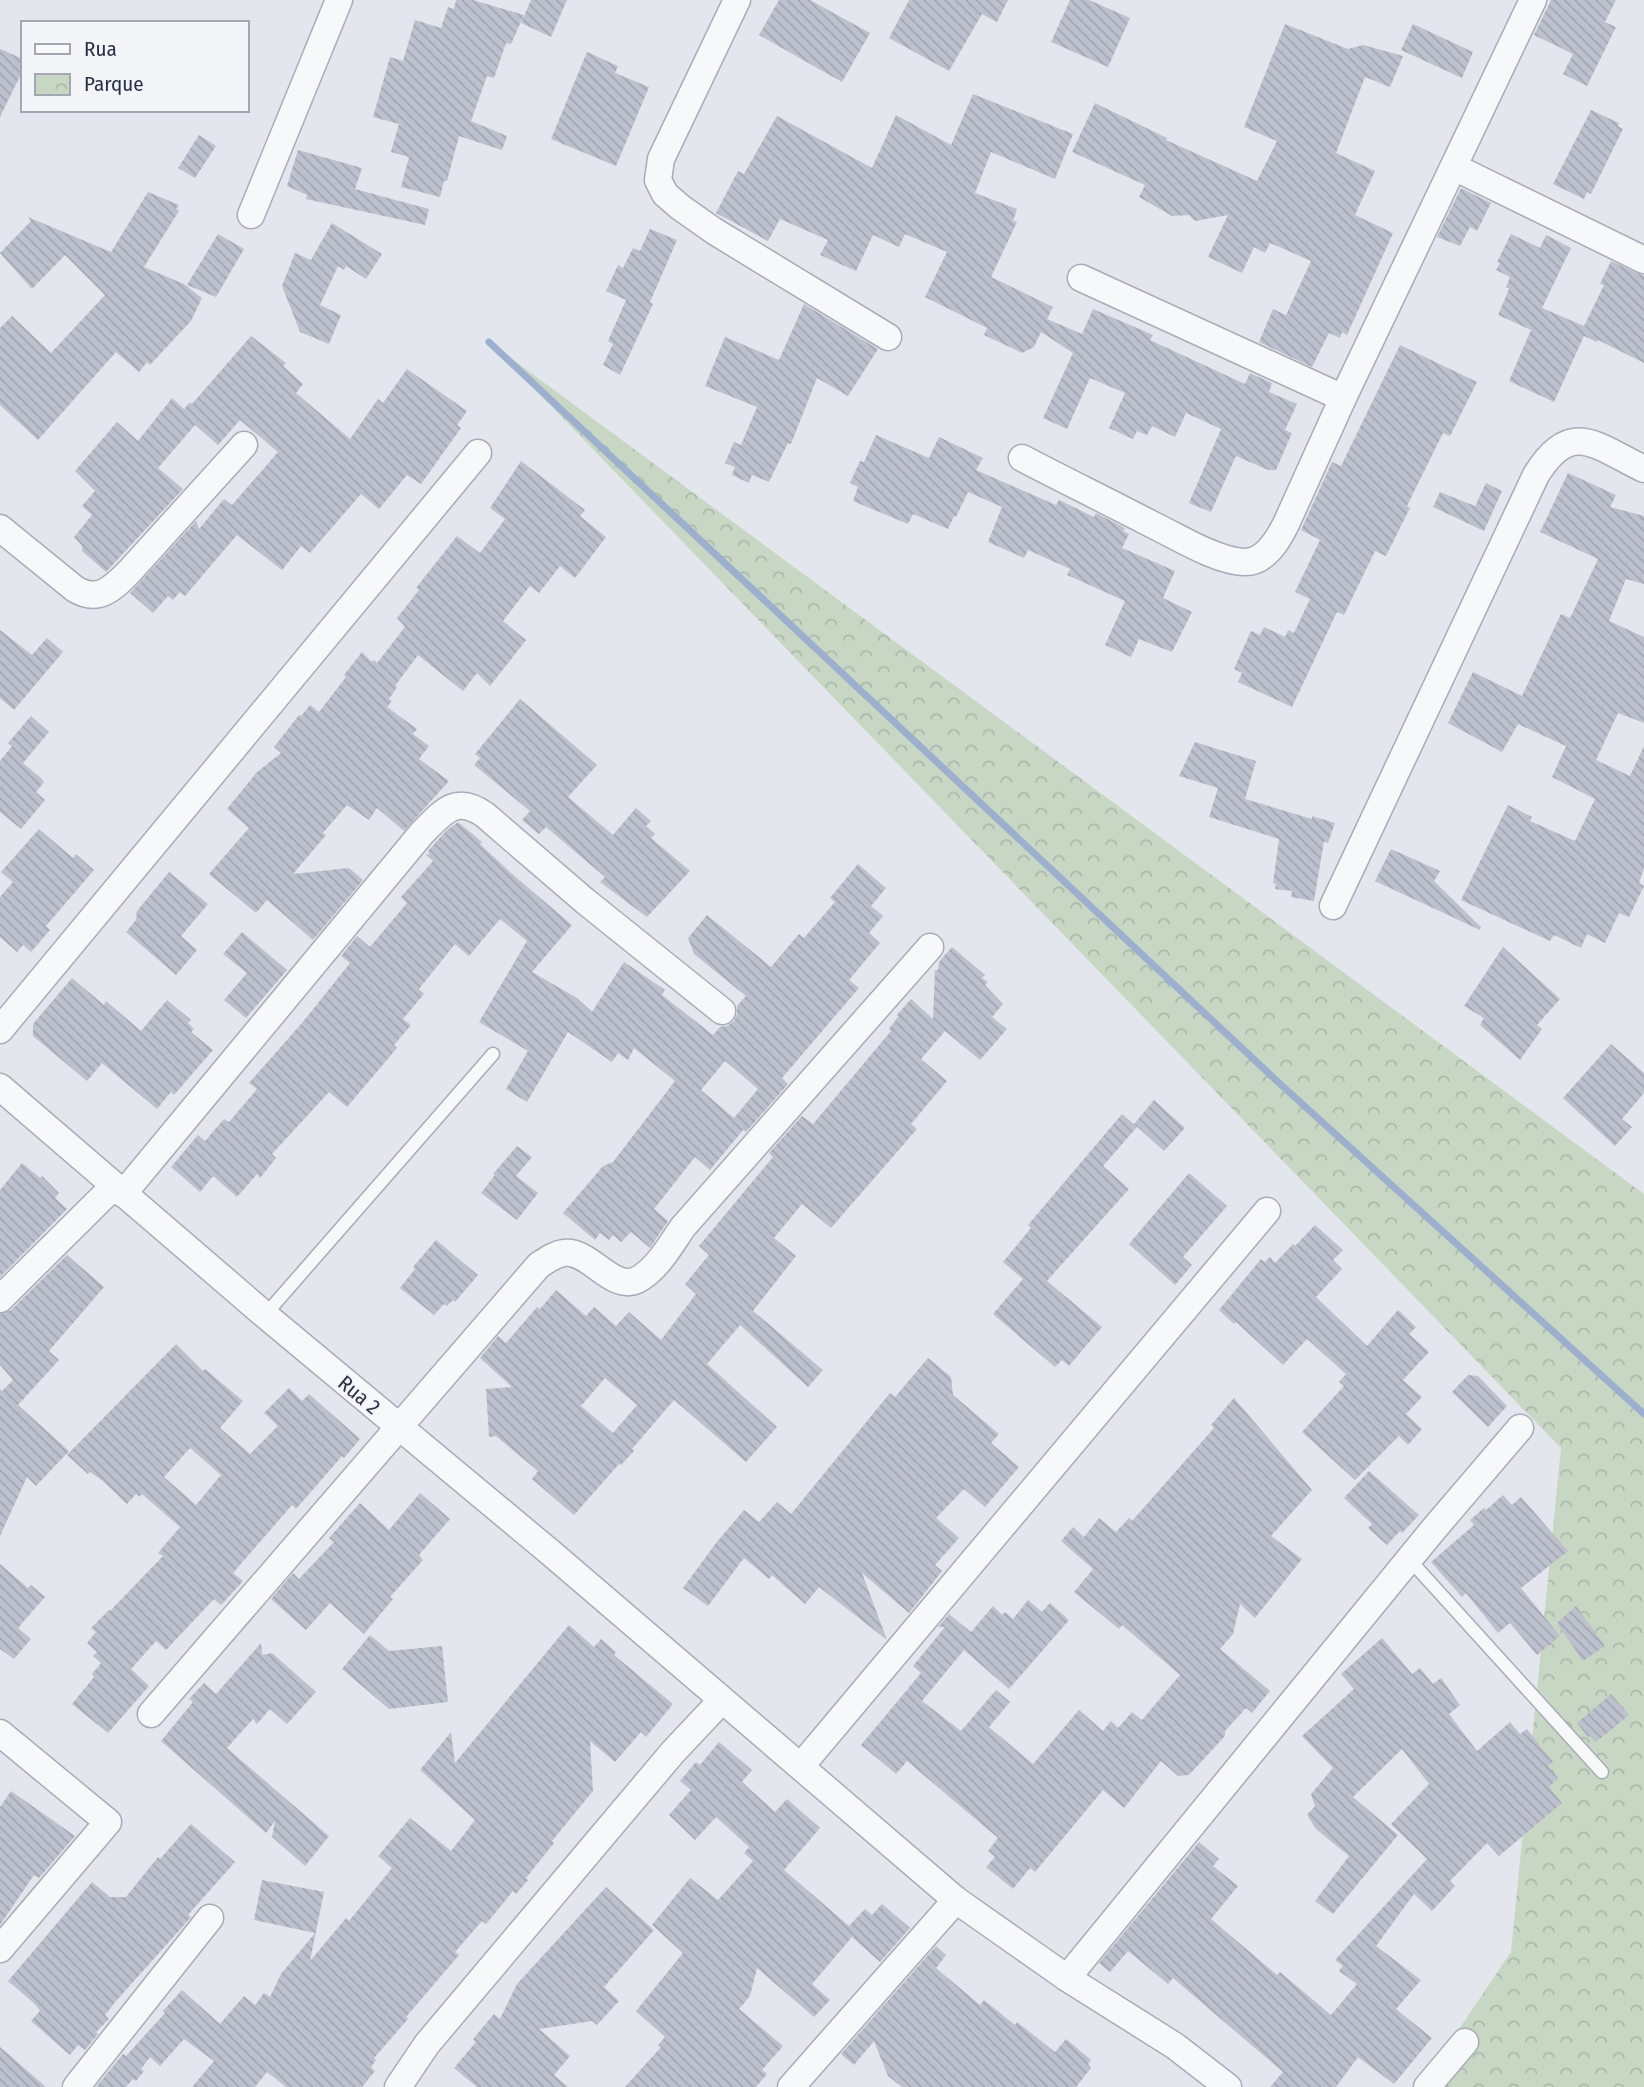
<svg xmlns="http://www.w3.org/2000/svg" width="1644" height="2087" font-family="'Fira Sans Condensed',sans-serif">
  <style>
    .park { fill: url(#park-crowns) }
    .lines { fill: none; stroke-linecap: round; stroke-linejoin: round }
    .stream { stroke: #9cafce; stroke-width: 7 }
    .building { fill: url(#building-back-hatch); fill-rule: evenodd }
    .lane-casing { stroke: #a8acb7; stroke-width: 15 }
    .street-casing { stroke: #a8acb7; stroke-width: 29 }
    .lane { stroke: #f7f8fa; stroke-width: 12 }
    .street { stroke: #f7f8fa; stroke-width: 26 }
    .labels { text-anchor: middle; dominant-baseline: central; stroke-width: 5; stroke-linejoin: round; paint-order: stroke }
    .street-label { font-size: 21px; fill: #2a3146; stroke: #f4f5f9 }
  </style>
  <defs>
    <pattern id="park-crowns" width="20" height="18" patternUnits="userSpaceOnUse" patternTransform="scale(1.75)"><rect width="20" height="18" fill="#c7d7c4"/><path d="M2 6a3 3 0 1 1 6 0M12 15a3 3 0 1 1 6 0" fill="none" stroke="#abb9aa"/></pattern>
    <pattern id="building-back-hatch" width="6" height="6" patternUnits="userSpaceOnUse" patternTransform="scale(1.75)"><rect width="6" height="6" fill="#bdc1cd"/><path d="M-1 5l2 2M0 0l6 6M5-1l2 2" fill="none" stroke="#a3a6b1"/></pattern>
  </defs>
  <rect width="100%" height="100%" fill="#e3e6ec"/>
  <!-- park -->
  <polygon class="park" points="489,342 1644,1194 1644,2087 1420,2087 1511,1952 1561,1448"/>
  <g class="lines">
    <!-- stream -->
    <polyline class="stream" points="489,342 1278,1082 1644,1414"/>
  </g>
  <!-- building -->
  <g class="building">
    <polygon points="456,0 473,0 524,15 511,44 506,43 494,78 487,76 471,121 507,136 502,150 459,136 447,181 444,181 440,197 401,187 409,157 391,152 399,124 373,117 390,57 403,61 415,20 441,28 448,7 454,9"/>
    <polygon points="531,0 567,0 551,37 521,23"/>
    <polygon points="779,0 810,0 870,33 842,82 759,35"/>
    <polygon points="909,0 1008,0 997,22 982,14 949,71 889,38"/>
    <polygon points="1070,0 1089,0 1130,18 1108,67 1051,42"/>
    <polygon points="1551,0 1616,0 1605,22 1616,27 1587,86 1563,74 1573,54 1534,35"/>
    <polygon points="1285,24 1348,49 1363,45 1403,56 1390,87 1365,77 1336,153 1375,171 1355,215 1393,233 1347,335 1342,332 1340,338 1329,333 1312,367 1259,342 1273,309 1286,315 1311,261 1270,243 1265,253 1254,247 1242,273 1208,257 1228,215 1195,221 1189,215 1172,216 1139,197 1145,185 1072,152 1095,103 1167,138 1166,140 1257,181 1277,141 1244,127"/>
    <polygon points="1413,24 1473,52 1462,78 1401,50"/>
    <polygon points="0,49 23,59 23,70 0,117"/>
    <polygon points="587,52 618,66 615,73 649,87 616,166 551,139"/>
    <polygon points="973,94 1073,134 1055,179 991,152 975,193 1017,209 1013,221 1017,222 991,277 1053,307 1047,319 1082,334 1093,309 1153,335 1150,340 1245,384 1250,373 1272,383 1269,392 1297,404 1285,430 1292,433 1276,470 1268,470 1236,456 1211,512 1189,503 1221,429 1186,413 1175,437 1152,426 1147,435 1137,431 1133,439 1109,428 1125,393 1090,378 1067,429 1043,418 1073,353 1041,332 1034,347 1022,353 984,335 987,328 925,297 947,252 905,234 899,247 873,235 856,271 820,255 828,240 780,219 768,241 716,213 738,171 744,174 777,116 872,168 896,115 951,145"/>
    <polygon points="1591,110 1619,123 1618,126 1623,129 1591,194 1587,192 1584,199 1553,184"/>
    <polygon points="199,135 216,146 195,178 178,168"/>
    <polygon points="298,150 362,168 355,189 429,209 425,225 306,199 307,195 287,186"/>
    <polygon points="1461,188 1491,203 1477,231 1470,227 1460,246 1437,237"/>
    <polygon points="148,192 179,205 176,209 179,211 144,267 184,284 202,298 191,321 150,365 147,362 139,372 116,352 38,440 0,405 0,328 12,316 51,353 105,295 65,255 32,289 0,253 31,221 28,217 111,252"/>
    <polygon points="332,223 382,254 366,279 346,266 344,270 338,266 320,305 341,315 329,344 300,332 282,286 295,253 311,260"/>
    <polygon points="650,229 677,240 650,302 653,304 620,375 603,365 613,344 608,341 626,300 606,291 618,265 623,268 633,248 640,251"/>
    <polygon points="218,234 244,249 216,297 187,285"/>
    <polygon points="1511,234 1540,248 1546,235 1571,248 1542,308 1584,326 1604,285 1600,284 1611,261 1644,276 1644,363 1598,340 1597,342 1584,336 1554,402 1509,381 1531,330 1498,315 1509,289 1506,287 1510,277 1496,270 1500,263 1497,262"/>
    <polygon points="804,304 878,349 848,396 817,378 791,444 788,443 769,482 752,475 749,483 732,475 735,467 725,463 734,442 741,445 757,407 705,386 725,337 779,360"/>
    <polygon points="251,336 286,363 283,366 303,384 296,393 350,439 378,399 383,403 407,369 467,411 457,425 461,428 421,484 407,475 379,509 361,494 310,553 301,546 282,570 237,535 185,596 180,592 173,600 168,596 153,613 130,593 196,521 199,529 224,499 232,505 278,452 240,420 218,445 195,425 158,468 183,489 106,572 82,551 82,546 74,537 92,515 82,506 95,491 75,471 117,422 138,441 172,398 184,409 190,402 192,404"/>
    <polygon points="1400,345 1477,382 1450,436 1443,433 1407,506 1410,508 1386,556 1375,551 1344,615 1337,612 1292,707 1238,682 1242,673 1234,669 1251,631 1260,635 1264,627 1285,637 1288,630 1294,633 1310,599 1295,592 1320,540 1301,530 1332,462 1341,466"/>
    <polygon points="876,435 929,458 939,437 983,458 976,470 1056,505 1059,500 1094,517 1096,513 1125,528 1123,531 1129,534 1122,548 1175,571 1163,598 1192,612 1172,652 1139,639 1131,657 1105,645 1125,601 1067,575 1070,569 1028,550 1024,558 988,542 1002,507 968,492 956,517 954,516 948,529 913,514 908,524 853,501 858,487 850,483 860,461 864,462"/>
    <polygon points="521,461 585,510 580,516 606,537 575,578 560,566 539,593 530,586 503,621 526,640 490,686 477,673 463,691 418,655 395,686 397,687 389,699 392,701 387,707 417,729 413,734 429,746 419,759 449,781 404,831 377,808 369,820 347,805 323,833 326,835 293,874 349,868 363,880 313,940 267,900 256,913 209,874 249,828 227,809 257,772 281,753 274,747 299,715 301,716 310,705 319,712 346,677 344,675 362,652 372,662 374,660 377,663 405,627 397,618 419,590 416,588 457,536 480,553 505,519 490,508"/>
    <polygon points="1568,473 1616,495 1610,507 1644,516 1644,584 1626,579 1609,621 1644,637 1644,723 1618,713 1596,760 1630,776 1644,746 1644,868 1639,883 1644,886 1629,917 1619,913 1605,943 1587,934 1581,948 1554,935 1550,941 1461,900 1508,805 1532,817 1530,821 1575,841 1595,799 1552,777 1566,746 1518,724 1502,752 1448,723 1473,672 1522,696 1561,614 1570,618 1598,559 1540,532"/>
    <polygon points="1486,483 1502,491 1484,531 1433,507 1440,492 1475,506"/>
    <polygon points="0,630 32,655 47,638 63,652 14,710 0,698"/>
    <polygon points="520,699 597,765 568,797 613,835 636,808 651,821 646,826 655,834 651,838 690,871 647,917 600,882 605,877 546,827 539,834 522,820 530,811 474,765 480,758 475,754"/>
    <polygon points="31,716 49,732 23,763 41,778 44,782 36,792 45,800 21,829 0,812 0,761 12,746 8,743"/>
    <polygon points="1195,742 1256,761 1245,799 1312,819 1312,816 1335,823 1328,843 1324,841 1314,901 1291,897 1292,891 1275,889 1276,884 1273,883 1279,839 1209,817 1218,788 1179,776"/>
    <path d="M458,822L482,842L480,844L511,873L572,925L532,972L577,998L592,1012L624,962L665,990L662,995L713,1035L720,1027L727,1026L734,1021L737,1014V1006L746,996L694,954L688,938L707,915L771,967L799,934L804,938L835,902L830,898L858,864L886,888L871,906L883,916L869,933L880,943L849,980L859,988L782,1078L788,1084L746,1132L743,1130L710,1170L695,1157L654,1209L668,1221L650,1248L631,1232L621,1242L613,1235L609,1240L600,1233L595,1240L563,1213L603,1166L613,1162L675,1081L634,1048L628,1060L618,1053L612,1062L568,1032L527,1102L506,1089L528,1051L479,1022L527,941L500,919L469,956L455,944L419,989L424,994L403,1019L411,1025L394,1045L397,1048L347,1107L329,1092L272,1154L276,1158L260,1178L257,1174L237,1197L213,1176L200,1192L171,1167L198,1135L205,1141L224,1119L229,1122L257,1089L249,1083L302,1023L350,963L341,956L357,936L370,947L407,903L401,897L433,861L426,855L430,853L428,851L447,830ZM725,1061L758,1089L734,1118L701,1090Z"/>
    <polygon points="39,829 73,858 76,854 94,870 46,926 50,930 31,952 23,945 17,952 0,937 0,897 13,882 1,872"/>
    <polygon points="1391,849 1440,871 1434,881 1481,927 1480,930 1375,881"/>
    <polygon points="169,872 208,904 181,936 197,950 176,975 126,932 136,920 137,911"/>
    <polygon points="242,932 287,970 246,1018 224,1000 247,973 223,954"/>
    <path d="M952,947L985,975L982,978L988,982L985,985L1003,1004L992,1017L1007,1029L980,1060L945,1031L921,1059L947,1081L911,1124L917,1129L831,1228L802,1204L774,1238L796,1256L753,1311L823,1370L808,1387L740,1325L707,1364L777,1427L746,1462L674,1400L632,1449L634,1451L621,1465L619,1464L574,1515L532,1479L538,1471L496,1436L489,1437L486,1389L512,1387L480,1358L498,1336L506,1343L537,1307L540,1309L556,1290L586,1316L594,1307L616,1326L629,1312L661,1340L696,1294L685,1284L709,1255L699,1246L773,1157L769,1153L802,1116L813,1124L891,1031L889,1029L898,1017L897,1015L911,999L933,1019L935,970H938L939,962ZM605,1378L637,1405L613,1433L581,1406Z"/>
    <polygon points="1503,947 1560,999 1537,1025 1542,1029 1520,1060 1480,1025 1484,1018 1464,1006"/>
    <polygon points="72,978 104,1005 106,1001 141,1031 167,1000 191,1020 188,1023 194,1029 191,1032 213,1050 174,1095 171,1092 157,1109 102,1063 87,1081 33,1036 33,1024"/>
    <polygon points="1611,1044 1644,1073 1644,1093 1622,1119 1632,1127 1615,1146 1563,1098"/>
    <polygon points="1154,1100 1185,1128 1164,1151 1134,1124"/>
    <polygon points="1122,1114 1137,1127 1103,1166 1129,1189 1047,1281 1102,1327 1069,1366 1062,1360 1055,1367 993,1314 1023,1279 1003,1262 1031,1228 1028,1225"/>
    <polygon points="517,1146 532,1157 516,1176 538,1193 517,1220 481,1193 495,1175 493,1174"/>
    <polygon points="22,1163 40,1178 42,1176 59,1193 55,1198 67,1209 0,1277 0,1190"/>
    <polygon points="1189,1173 1227,1206 1183,1257 1192,1265 1175,1285 1129,1244"/>
    <polygon points="1315,1225 1343,1250 1333,1260 1342,1269 1316,1297 1367,1346 1398,1310 1416,1327 1409,1334 1429,1352 1403,1380 1422,1397 1406,1414 1422,1429 1408,1445 1399,1436 1355,1480 1302,1432 1344,1386 1339,1382 1346,1374 1307,1339 1283,1365 1236,1322 1234,1324 1219,1310 1261,1259 1265,1262 1270,1257 1275,1263 1293,1244 1295,1246"/>
    <polygon points="436,1240 478,1275 455,1302 453,1300 447,1306 444,1304 434,1315 400,1288 415,1269 413,1267"/>
    <polygon points="67,1255 104,1287 49,1351 59,1360 18,1405 69,1451 36,1486 27,1477 0,1536 0,1389 2,1391 13,1380 0,1365 0,1314 11,1310"/>
    <path d="M176,1344L203,1371L205,1369L243,1401L220,1428L250,1454L278,1426L264,1413L289,1388L302,1401L309,1394L360,1439L344,1458L342,1456L296,1509L292,1505L233,1573L243,1581L221,1605L214,1599L166,1650L156,1641L131,1669L149,1686L108,1733L72,1704L94,1677L92,1674L101,1663L93,1656L97,1652L87,1643L96,1632L91,1628L109,1610L110,1611L163,1556L158,1553L180,1527L142,1494L139,1497L136,1494L127,1504L103,1481L90,1472L88,1474L67,1455ZM190,1448L221,1475L196,1505L164,1477Z"/>
    <polygon points="928,1358 951,1377 953,1395 999,1434 991,1443 1019,1467 985,1507 964,1489 936,1518 959,1538 935,1565 942,1571 909,1613 862,1573 887,1640 819,1587 805,1604 772,1575 769,1579 744,1558 708,1606 683,1588 716,1543 744,1510 759,1522 777,1502 791,1514 890,1393 895,1397"/>
    <polygon points="1468,1375 1478,1376 1507,1406 1488,1427 1452,1392"/>
    <polygon points="1234,1398 1312,1490 1271,1536 1302,1559 1255,1618 1240,1604 1233,1634 1220,1649 1270,1691 1252,1713 1246,1708 1225,1731 1225,1736 1189,1775 1178,1776 1161,1761 1124,1808 1103,1790 1035,1872 1030,1868 1013,1889 986,1867 995,1857 988,1851 998,1838 907,1761 896,1774 861,1745 921,1673 913,1666 945,1627 938,1627 949,1614 971,1632 993,1606 1002,1615 1005,1612 1013,1619 1028,1600 1042,1612 1050,1603 1069,1620 1009,1689 964,1650 922,1701 961,1731 996,1690 1010,1702 989,1727 1033,1764 1079,1710 1103,1731 1111,1721 1118,1728 1132,1712 1142,1720 1180,1675 1122,1625 1119,1629 1074,1592 1093,1569 1061,1541 1073,1527 1084,1537 1099,1518 1116,1532 1129,1518 1132,1521 1214,1428 1211,1425"/>
    <polygon points="1369,1471 1419,1515 1402,1533 1400,1531 1387,1545 1368,1528 1372,1524 1344,1498"/>
    <polygon points="420,1493 450,1519 419,1555 423,1560 390,1597 393,1599 364,1634 330,1603 306,1630 271,1599 293,1573 299,1579 334,1542 329,1538 360,1503 389,1530"/>
    <polygon points="1503,1495 1512,1505 1521,1497 1568,1551 1521,1588 1560,1636 1537,1655 1510,1623 1498,1633 1466,1593 1462,1597 1431,1562 1474,1525 1470,1520 1484,1508 1486,1510"/>
    <polygon points="0,1564 28,1588 31,1585 45,1597 18,1628 31,1639 14,1659 0,1649"/>
    <polygon points="1576,1606 1605,1646 1583,1661 1557,1623"/>
    <polygon points="569,1625 594,1647 601,1639 616,1652 614,1655 673,1704 646,1737 641,1732 615,1762 590,1741 593,1791 552,1841 554,1843 526,1878 528,1880 516,1894 513,1891 486,1924 482,1921 455,1952 459,1955 406,2017 408,2019 374,2058 376,2060 371,2067 375,2071 362,2087 286,2087 267,2072 255,2087 192,2087 214,2061 184,2039 160,2066 150,2057 141,2069 144,2071 136,2081 133,2079 126,2087 96,2087 123,2054 126,2056 165,2013 163,2011 182,1990 220,2024 244,1996 255,2005 264,1993 270,1997 281,1974 315,1933 254,1920 262,1880 324,1892 310,1961 346,1918 349,1921 392,1868 378,1856 410,1818 451,1851 475,1820 420,1770 451,1732 455,1763"/>
    <polygon points="370,1635 389,1651 442,1646 448,1702 389,1709 342,1669"/>
    <polygon points="1382,1638 1412,1674 1420,1668 1433,1684 1441,1678 1460,1705 1449,1714 1477,1751 1510,1722 1520,1734 1527,1729 1553,1762 1548,1766 1558,1778 1549,1787 1562,1803 1499,1856 1487,1843 1450,1881 1455,1886 1432,1911 1414,1894 1376,1946 1421,1980 1396,2009 1432,2038 1394,2084 1358,2057 1336,2087 1270,2087 1283,2072 1173,1978 1168,1984 1128,1951 1110,1972 1099,1963 1199,1842 1219,1859 1213,1866 1238,1886 1211,1919 1277,1975 1280,1972 1331,2015 1357,1984 1339,1971 1343,1966 1335,1960 1427,1859 1391,1824 1429,1784 1402,1749 1353,1797 1398,1835 1333,1914 1315,1901 1349,1856 1316,1829 1307,1815 1315,1806 1311,1794 1333,1768 1302,1736 1354,1689 1341,1674"/>
    <polygon points="261,1643 262,1655 272,1653 316,1692 287,1724 270,1709 257,1724 253,1719 227,1748 329,1836 305,1866 272,1837 275,1821 266,1833 161,1741 193,1702 189,1699 204,1683 216,1694"/>
    <polygon points="1611,1694 1629,1715 1596,1742 1590,1736 1588,1737 1577,1723"/>
    <polygon points="719,1742 752,1770 742,1782 775,1812 787,1799 820,1828 784,1870 849,1926 865,1909 872,1915 882,1904 910,1928 880,1962 852,1937 812,1984 830,2000 814,2017 757,1968 750,1996 739,2009 783,2046 762,2070 767,2074 756,2087 625,2087 661,2047 658,2045 665,2037 636,2011 683,1953 652,1925 690,1878 718,1900 753,1861 744,1853 749,1847 716,1817 695,1840 669,1815 691,1790 680,1781 696,1762 700,1765"/>
    <polygon points="11,1791 75,1836 39,1878 34,1875 0,1925 0,1807"/>
    <polygon points="191,1824 235,1862 188,1915 191,1917 177,1933 116,2001 105,2015 109,2019 96,2032 98,2034 85,2050 78,2045 70,2055 31,2021 40,2011 36,2005 8,1981 92,1882 110,1897 126,1897 158,1857 160,1859"/>
    <polygon points="606,1887 654,1930 604,1987 619,2001 597,2025 592,2021 539,2029 570,2056 554,2075 568,2087 477,2087 454,2068 476,2042 473,2039 494,2014 500,2019 517,1984"/>
    <polygon points="936,1946 946,1955 936,1968 980,2005 984,2000 1015,2025 1017,2022 1055,2052 1066,2039 1091,2060 1088,2064 1091,2068 1076,2087 902,2087 888,2076 874,2041 854,2065 841,2054"/>
    <polygon points="0,2047 46,2087 0,2087"/>
  </g>
  <g class="lines">
    <defs>
      <g id="lane">
        <polyline points="265,1315 493,1054"/>
        <polyline points="1409,1559 1602,1772"/>
      </g>
      <g id="street">
        <polyline points="737,0 661,159 658,180 665,194 680,207 714,231 888,337"/>
        <polyline points="1454,167 1644,260"/>
        <polyline points="251,215 339,0"/>
        <polyline points="1081,278 1343,398"/>
        <path d="M1022,458C1066,481 1111,503 1155,526C1180,538 1217,561 1244,562C1265,563 1278,540 1286,524L1343,398L1533,0"/>
        <path d="M0,528L75,589C98,603 112,589 129,572L244,445"/>
        <path d="M1333,906L1536,475C1571,418 1596,446 1644,469"/>
        <polyline points="0,1030 478,453"/>
        <polyline points="0,1087 265,1315 551,1553 956,1900 1067,1978 1175,2046 1228,2087"/>
        <path d="M123,1194L422,833C443,812 456,794 485,815L585,901L722,1011"/>
        <polyline points="0,1299 114,1186"/>
        <path d="M151,1714L539,1265C547,1260 555,1254 564,1253C589,1249 612,1292 637,1280C657,1270 671,1244 683,1227L930,947"/>
        <polyline points="0,1733 108,1822 0,1949"/>
        <polyline points="801,1766 1267,1211"/>
        <polyline points="1067,1978 1433,1530 1520,1428"/>
        <polyline points="76,2087 210,1918"/>
        <polyline points="398,2087 427,2044 673,1752 722,1700"/>
        <polyline points="791,2087 956,1900"/>
        <polyline points="1427,2087 1465,2042"/>
      </g>
    </defs>
    <!-- lane casing -->
    <use href="#lane" class="lane-casing"/>
    <!-- street casing -->
    <use href="#street" class="street-casing"/>
    <!-- lane -->
    <use href="#lane" class="lane"/>
    <!-- street -->
    <use href="#street" class="street"/>
  </g>
  <g class="labels">
    <!-- street labels -->
    <g class="street-label">
      <text transform="translate(359 1395) rotate(40)">Rua 2</text>
    </g>
  </g>
  <!-- legend -->
  <rect x="21" y="21" width="228" height="91" fill="#f4f5f9" stroke="#a3a7b1" stroke-width="2"/>
  <rect x="35" y="44" width="35" height="10" fill="#f7f8fa" stroke="#a3a7b1" stroke-width="2"/>
  <text x="84" y="56" font-size="21" fill="#2a3146">Rua</text>
  <rect x="35" y="74" width="35" height="21" fill="url(#park-crowns)" stroke="#a3a7b1" stroke-width="2"/>
  <text x="84" y="91" font-size="21" fill="#2a3146">Parque</text>
</svg>
